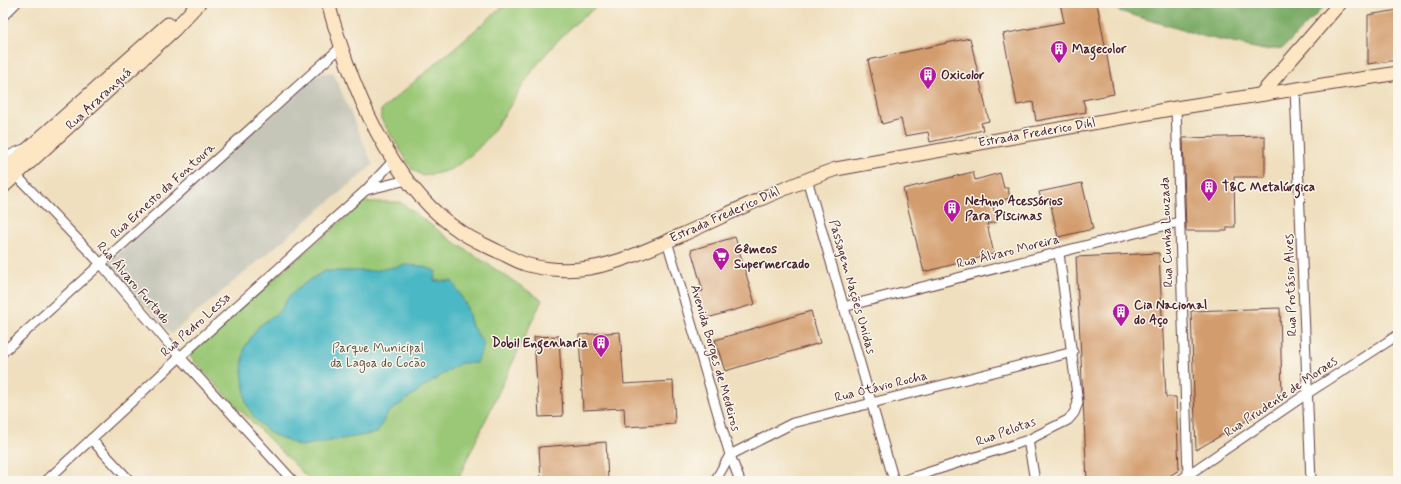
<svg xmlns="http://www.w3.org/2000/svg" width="1401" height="484" font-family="Mynerve,sans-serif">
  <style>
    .industrial { fill: #c5c5b8 }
    .green { fill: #9ac876; stroke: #727450 }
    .forest { fill: #7bac67; stroke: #626649 }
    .water { fill: #4bb8c5; stroke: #4a6c78 }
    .building { fill: #d39c6d }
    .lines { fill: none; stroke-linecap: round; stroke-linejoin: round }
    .minor-casing { stroke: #633c41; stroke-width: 11 }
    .secondary-casing { stroke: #633c41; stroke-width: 15 }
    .minor { stroke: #fff; stroke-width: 9 }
    .secondary { stroke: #fce6c4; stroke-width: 13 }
    .labels { text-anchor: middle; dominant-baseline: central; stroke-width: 3; stroke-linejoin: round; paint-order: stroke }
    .poi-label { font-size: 13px; font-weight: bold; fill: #4a1f2b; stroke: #fbf7ec; text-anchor: start }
    .street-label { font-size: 13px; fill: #4a1f2b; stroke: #fbf7ec }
    .park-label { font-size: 13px; fill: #625242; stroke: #fbf7ec }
  </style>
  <rect width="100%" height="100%" fill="#fbf7ec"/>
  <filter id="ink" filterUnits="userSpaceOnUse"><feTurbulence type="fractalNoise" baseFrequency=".025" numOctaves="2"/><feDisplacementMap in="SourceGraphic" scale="8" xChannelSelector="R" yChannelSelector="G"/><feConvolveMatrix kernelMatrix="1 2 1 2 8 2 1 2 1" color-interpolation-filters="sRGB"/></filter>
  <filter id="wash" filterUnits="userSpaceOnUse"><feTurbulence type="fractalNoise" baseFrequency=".012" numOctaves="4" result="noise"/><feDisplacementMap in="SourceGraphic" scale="16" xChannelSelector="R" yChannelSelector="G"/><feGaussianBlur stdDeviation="0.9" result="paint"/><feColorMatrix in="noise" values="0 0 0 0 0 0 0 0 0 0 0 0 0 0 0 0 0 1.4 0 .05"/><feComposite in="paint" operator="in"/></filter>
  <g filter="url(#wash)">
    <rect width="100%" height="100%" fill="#efdfbe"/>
    <!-- industrial -->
    <polygon class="industrial" points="333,72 373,165 171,334 107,264 316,74"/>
    <!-- green -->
    <g class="green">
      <path d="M507,3H602C576,20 555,42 536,66C510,101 491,149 449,170C442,173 431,174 423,176L412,169L381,119V110Z"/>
      <polygon points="364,202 400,202 451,240 542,300 457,481 311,481 231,401 187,353"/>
    </g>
    <!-- forest -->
    <polygon class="forest" points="1115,3 1328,3 1283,48 1264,50 1206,37 1119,11"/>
    <!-- water -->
    <polygon class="water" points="406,265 422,266 436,271 434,281 452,281 466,305 472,326 484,344 477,363 461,363 422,388 387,414 377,433 300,446 272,434 255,419 246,403 242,371 244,348 259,326 280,311 290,295 309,280 325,271 372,271"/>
    <g id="blocks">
      <!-- building -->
      <g class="building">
        <polygon points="1060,3 1097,3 1114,94 1083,100 1086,112 1036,121 1033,102 1017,105 1003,34 1064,22"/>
        <polygon points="1398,10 1398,60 1368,64 1368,15"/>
        <polygon points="970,38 989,121 981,123 983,130 930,142 928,132 905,136 901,119 882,124 868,60"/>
        <polygon points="1265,136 1265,177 1234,177 1235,227 1227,227 1227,231 1186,231 1183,138"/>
        <polygon points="973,172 975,180 1000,173 1004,188 1008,188 1010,198 992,203 997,222 987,224 994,254 924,272 903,189"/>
        <polygon points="1082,183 1093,229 1058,237 1050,201 1042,203 1039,192"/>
        <polygon points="735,237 755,304 704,319 696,293 703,291 691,250"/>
        <polygon points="1159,253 1166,397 1176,397 1179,470 1162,481 1087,481 1076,257"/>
        <polygon points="1280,308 1282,400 1196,450 1191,311"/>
        <polygon points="811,311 820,343 725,371 715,340"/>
        <polygon points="620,332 624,384 673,381 675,424 625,427 624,408 583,410 579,335"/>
        <polygon points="559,336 563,416 539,417 534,337"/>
        <polygon points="606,442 608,481 541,481 539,447"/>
      </g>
    </g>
  </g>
  <g filter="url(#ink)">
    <use href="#blocks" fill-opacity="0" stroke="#633c41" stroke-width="1"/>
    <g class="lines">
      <defs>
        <g id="minor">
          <polyline points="3,16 16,3"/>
          <polyline points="1295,89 1311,481"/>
          <polyline points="1176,108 1188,475"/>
          <polyline points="3,158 24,149"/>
          <polyline points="16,175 102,265 180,357 293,481"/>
          <polyline points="807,179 894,481"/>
          <polyline points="366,190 407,180"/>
          <polyline points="667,241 730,455 740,481"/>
          <polyline points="843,307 1179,222"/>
          <polyline points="3,352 340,48"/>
          <polyline points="91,439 130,481"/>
          <polyline points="1028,440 1035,481"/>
          <polyline points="46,481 180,357 366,190 394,160"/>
          <polyline points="715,481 730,455 793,423 1073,352"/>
          <polyline points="902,481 1028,440 1068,420 1074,413 1078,403 1059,253"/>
          <polyline points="1179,481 1308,393 1398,335"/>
        </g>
        <g id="secondary">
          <path d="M328,3C350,83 389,185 461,232C473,240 485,245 497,251C506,255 516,261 525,264C544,270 569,271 589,268C621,263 654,247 684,234C734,211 784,187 836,169L1176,108L1398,73"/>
          <polyline points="1262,93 1340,3"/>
          <polyline points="3,171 168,24"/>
          <polyline points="3,187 174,30 199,3"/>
        </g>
      </defs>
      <!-- minor casing -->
      <use href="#minor" class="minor-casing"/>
      <!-- secondary casing -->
      <use href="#secondary" class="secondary-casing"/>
      <!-- minor -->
      <use href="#minor" class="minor"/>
      <!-- secondary -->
      <use href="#secondary" class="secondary"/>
    </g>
  </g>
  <!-- icons -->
  <defs>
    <symbol id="building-pin" viewBox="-11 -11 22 30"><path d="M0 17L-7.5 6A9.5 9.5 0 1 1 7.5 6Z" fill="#b5179e" stroke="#fbf7ec"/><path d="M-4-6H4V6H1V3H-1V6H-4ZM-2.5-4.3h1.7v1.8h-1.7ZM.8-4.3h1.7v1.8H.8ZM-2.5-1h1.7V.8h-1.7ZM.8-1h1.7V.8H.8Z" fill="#fff"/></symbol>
    <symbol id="supermarket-pin" viewBox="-11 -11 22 30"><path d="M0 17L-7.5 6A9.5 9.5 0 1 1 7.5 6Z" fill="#b5179e" stroke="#fbf7ec"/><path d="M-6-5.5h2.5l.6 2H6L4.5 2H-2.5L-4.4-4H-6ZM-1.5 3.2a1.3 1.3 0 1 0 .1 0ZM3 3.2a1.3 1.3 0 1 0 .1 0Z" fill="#fff"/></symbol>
  </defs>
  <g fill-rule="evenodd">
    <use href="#building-pin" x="1049" y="39" width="20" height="27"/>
    <use href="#building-pin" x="918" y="65" width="20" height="27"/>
    <use href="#building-pin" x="1199" y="177" width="20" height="27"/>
    <use href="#building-pin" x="942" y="198" width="20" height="27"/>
    <use href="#supermarket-pin" x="711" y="246" width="20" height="27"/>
    <use href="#building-pin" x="1111" y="302" width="20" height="27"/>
    <use href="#building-pin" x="591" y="333" width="20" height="27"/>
  </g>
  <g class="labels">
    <!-- poi labels -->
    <g class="poi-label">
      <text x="1072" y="49">Magecolor</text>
      <text x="941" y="75">Oxicolor</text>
      <text x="1222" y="187">T&amp;C Metalúrgica</text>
      <text x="965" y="201">Netuno Acessórios<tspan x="965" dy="15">Para Piscinas</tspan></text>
      <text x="734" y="249">Gêmeos<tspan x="734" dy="15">Supermercado</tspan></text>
      <text x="1134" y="305">Cia Nacional<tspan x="1134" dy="15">do Aço</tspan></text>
      <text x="588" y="343" text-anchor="end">Dobil Engenharia</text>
    </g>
    <!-- street labels -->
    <g class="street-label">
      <text transform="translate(99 99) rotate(-43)">Rua Araranguá</text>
      <text transform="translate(1037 133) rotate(-10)">Estrada Frederico Dihl</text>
      <text transform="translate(163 191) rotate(-42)">Rua Ernesto da Fontoura</text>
      <text transform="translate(725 215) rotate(-24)">Estrada Frederico Dihl</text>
      <text transform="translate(1167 232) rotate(-92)">Rua Cunha Louzada</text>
      <text transform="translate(1008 252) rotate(-14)">Rua Álvaro Moreira</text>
      <text transform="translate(133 283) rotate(49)">Rua Álvaro Furtado</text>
      <text transform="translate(1291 285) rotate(-92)">Rua Protásio Alves</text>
      <text transform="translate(852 287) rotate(74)">Passagem Nações Unidas</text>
      <text transform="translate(196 325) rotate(-42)">Rua Pedro Lessa</text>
      <text transform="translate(715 358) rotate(74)">Avenida Borges de Medeiros</text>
      <text transform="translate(881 387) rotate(-14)">Rua Otávio Rocha</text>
      <text transform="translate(1281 397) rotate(-34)">Rua Prudente de Moraes</text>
      <text transform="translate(1006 432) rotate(-20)">Rua Pelotas</text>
    </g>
    <!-- park labels -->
    <g class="park-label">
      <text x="378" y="348">Parque Municipal<tspan x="378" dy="15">da Lagoa do Cocão</tspan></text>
    </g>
  </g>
  <!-- margin -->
  <rect width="1401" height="484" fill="none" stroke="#fbf7ec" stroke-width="16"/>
</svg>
